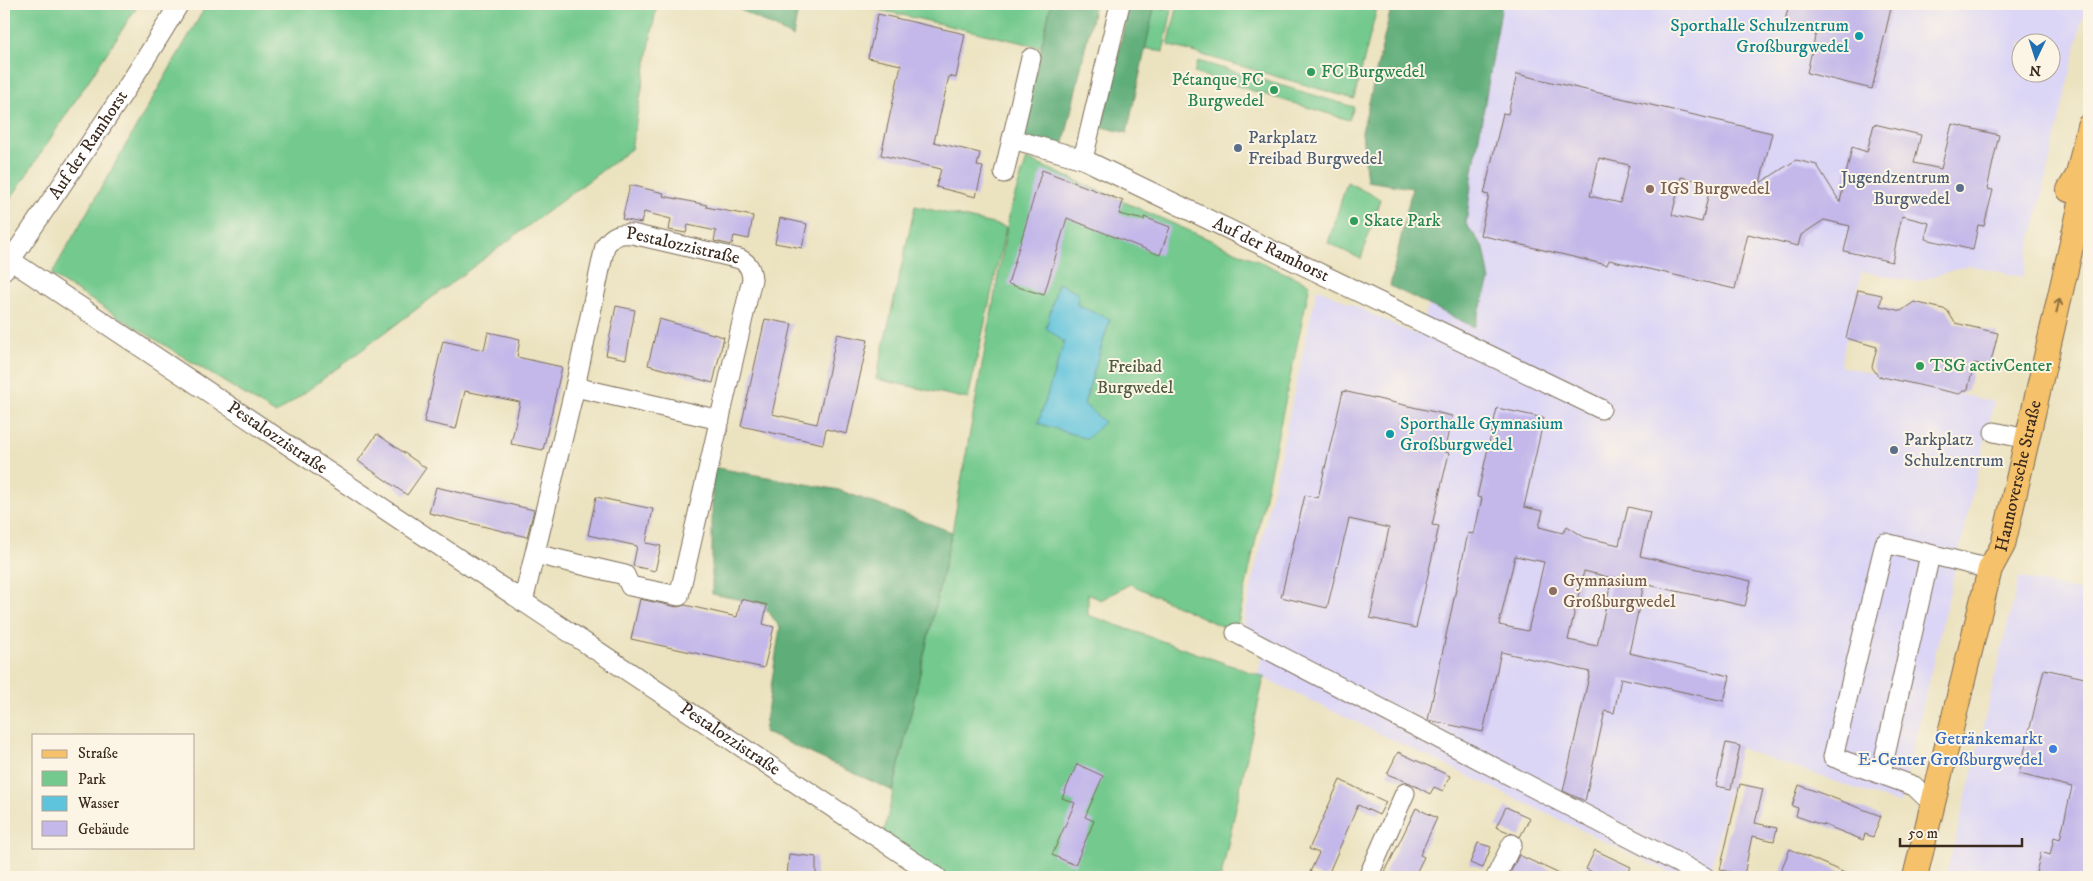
<svg xmlns="http://www.w3.org/2000/svg" width="2093" height="881" font-family="'IM FELL DW Pica',serif">
  <style>
    .built { fill: #dcd6f6; fill-rule: evenodd }
    .green { fill: #73c98e; stroke: #577a56 }
    .forest { fill: #5ead79; stroke: #4c6c4c }
    .water { fill: #5ec3dc; stroke: #4c767d }
    .building { fill: #c3b8e9; fill-rule: evenodd }
    .lines { fill: none; stroke-linecap: round; stroke-linejoin: round }
    .minor-casing { stroke: #796a56; stroke-width: 21 }
    .major-casing { stroke: #796a56; stroke-width: 26 }
    .minor { stroke: #fff; stroke-width: 19 }
    .major { stroke: #f5c16b; stroke-width: 24 }
    .oneway { stroke: #8f6e41 }
    .culture-dot { fill: #0f9aa8; stroke: #fcf5e5; stroke-width: 2 }
    .leisure-dot { fill: #2e9e5b; stroke: #fcf5e5; stroke-width: 2 }
    .service-dot { fill: #5c6f8a; stroke: #fcf5e5; stroke-width: 2 }
    .education-dot { fill: #8d6e63; stroke: #fcf5e5; stroke-width: 2 }
    .shop-dot { fill: #3f7fe0; stroke: #fcf5e5; stroke-width: 2 }
    .labels { text-anchor: middle; dominant-baseline: central; stroke-width: 4; stroke-linejoin: round; paint-order: stroke }
    .culture-label { font-size: 18px; fill: #0d838f; stroke: #fcf5e5; text-anchor: end }
    .leisure-label { font-size: 18px; fill: #27864d; stroke: #fcf5e5; text-anchor: start }
    .service-label { font-size: 18px; fill: #4e5e75; stroke: #fcf5e5; text-anchor: start }
    .street-label { font-size: 18px; fill: #3b2a1e; stroke: #fcf5e5 }
    .education-label { font-size: 18px; fill: #785e54; stroke: #fcf5e5; text-anchor: start }
    .park-label { font-size: 18px; fill: #4c5a40; stroke: #fcf5e5 }
    .shop-label { font-size: 18px; fill: #366cbe; stroke: #fcf5e5; text-anchor: end }
  </style>
  <rect width="100%" height="100%" fill="#fcf5e5"/>
  <filter id="ink" filterUnits="userSpaceOnUse"><feTurbulence type="fractalNoise" baseFrequency=".02" numOctaves="2"/><feDisplacementMap in="SourceGraphic" scale="10" xChannelSelector="R" yChannelSelector="G"/><feConvolveMatrix kernelMatrix="1 2 1 2 8 2 1 2 1" color-interpolation-filters="sRGB"/></filter>
  <filter id="wash" filterUnits="userSpaceOnUse"><feTurbulence type="fractalNoise" baseFrequency=".0096" numOctaves="4" result="noise"/><feDisplacementMap in="SourceGraphic" scale="20" xChannelSelector="R" yChannelSelector="G"/><feGaussianBlur stdDeviation="1.12" result="paint"/><feColorMatrix in="noise" values="0 0 0 0 0 0 0 0 0 0 0 0 0 0 0 0 0 1.4 0 .05"/><feComposite in="paint" operator="in"/></filter>
  <g filter="url(#wash)">
    <rect width="100%" height="100%" fill="#ebe2bf"/>
    <!-- built -->
    <g class="built">
      <path d="M1497,4H2086L2023,277L1969,265L1915,282L1862,271L1840,366L1994,402L1900,804L1739,748L1709,877H1679L1258,675L1262,654L1239,643L1317,288L1416,335L1429,305ZM2020,42H2050V72H2020Z"/>
      <polygon points="2019,577 2089,593 2089,877 1945,877 1960,822"/>
    </g>
    <!-- green -->
    <g class="green">
      <polygon points="4,4 139,4 4,209"/>
      <polygon points="207,4 657,4 631,149 276,414 51,275"/>
      <polygon points="854,4 1051,4 1041,47"/>
      <polygon points="1178,4 1378,4 1354,99 1168,45"/>
      <polygon points="1154,6 1172,10 1163,52 1145,48"/>
      <polygon points="1198,61 1354,107 1349,120 1194,73"/>
      <polygon points="1027,159 1310,284 1236,633 1130,584 1101,600 1088,594 1088,615 1264,677 1221,877 937,877 882,841 952,532 1010,210"/>
      <polygon points="1347,182 1380,199 1361,259 1328,243"/>
      <polygon points="915,206 1006,227 968,399 876,379"/>
    </g>
    <!-- forest -->
    <g class="forest">
      <polygon points="729,4 799,4 793,37"/>
      <polygon points="1051,4 1095,4 1062,152 1021,137"/>
      <polygon points="1129,4 1155,4 1127,133 1102,127"/>
      <polygon points="1392,4 1502,4 1473,171 1466,224 1484,248 1490,281 1474,327 1390,286 1412,188 1367,181 1362,132"/>
      <polygon points="712,467 839,490 952,532 893,791 764,732 780,628 763,604 712,594"/>
    </g>
    <!-- water -->
    <polygon class="water" points="1058,283 1078,292 1077,305 1110,319 1084,404 1104,422 1087,439 1038,423 1064,342 1046,328"/>
    <g id="blocks">
      <!-- building -->
      <g class="building">
        <polygon points="1789,4 1892,4 1872,89 1807,73 1816,32 1784,25"/>
        <polygon points="878,14 965,34 956,78 949,76 934,142 980,153 977,166 983,167 976,197 936,187 941,169 881,155 901,65 868,58"/>
        <path d="M1517,74L1772,133L1760,183L1796,160L1817,165L1840,202L1852,147L1867,152L1874,124L1921,135L1914,163L1941,169L1952,124L1999,135L1987,189L1993,190L1984,226L1978,225L1973,250L1925,239L1929,223L1902,216L1892,262L1844,251L1850,226L1824,220L1801,235L1798,246L1748,234L1735,289L1609,260L1607,265L1480,235L1489,195L1484,194L1503,113L1508,114ZM1599,158L1629,165L1620,203L1590,196ZM1681,177L1711,184L1702,222L1672,215Z"/>
        <polygon points="1042,170 1123,201 1119,214 1144,220 1144,217 1170,227 1160,255 1067,218 1044,295 1008,284"/>
        <polygon points="630,185 664,193 663,196 707,205 706,207 753,216 749,239 734,236 732,245 714,241 716,231 688,225 686,233 669,230 671,219 644,212 641,223 622,219"/>
        <polygon points="780,218 807,224 802,248 775,243"/>
        <polygon points="1858,290 1882,295 1880,306 1901,311 1914,302 1931,306 1947,310 1955,323 1998,333 1990,366 1974,363 1968,389 1959,394 1878,376 1872,367 1877,347 1846,338"/>
        <polygon points="616,306 635,310 626,359 606,355"/>
        <polygon points="659,319 724,337 713,383 648,365"/>
        <polygon points="765,319 792,324 772,414 817,424 837,334 868,340 847,434 826,429 823,444 741,426"/>
        <polygon points="488,332 520,339 517,357 562,367 543,450 511,444 520,402 465,391 456,429 424,422 443,341 484,350"/>
        <polygon points="1343,391 1452,416 1444,452 1449,453 1432,525 1439,526 1416,628 1370,618 1389,528 1349,519 1327,608 1281,597 1305,495 1318,498"/>
        <path d="M1497,408L1544,418L1524,507L1543,511L1539,527L1563,533L1567,526L1584,537L1619,545L1628,507L1650,512L1640,556L1751,581L1745,606L1644,584L1629,653L1730,676L1724,701L1621,678L1614,713L1605,711L1585,801L1563,791L1590,672L1501,652L1483,732L1428,720L1468,533L1474,534L1482,498L1477,497ZM1515,556L1544,562L1528,631L1499,625ZM1584,571L1612,578L1597,646L1568,640Z"/>
        <polygon points="377,434 426,468 407,495 358,461"/>
        <polygon points="436,487 534,510 527,537 429,513"/>
        <polygon points="596,497 653,509 646,543 661,546 655,571 633,566 637,546 588,535"/>
        <polygon points="640,599 677,607 685,605 737,617 741,599 767,605 763,624 774,627 764,668 631,639"/>
        <polygon points="2044,669 2089,679 2089,877 2035,877 2041,852 2050,855 2054,837 2060,839 2072,787 2019,774"/>
        <polygon points="1726,743 1740,746 1731,789 1716,786"/>
        <polygon points="1398,752 1450,776 1443,791 1434,787 1430,794 1410,783 1387,774"/>
        <polygon points="1077,764 1103,776 1085,817 1094,821 1075,865 1052,855 1075,803 1062,798"/>
        <polygon points="1340,780 1386,802 1379,815 1358,805 1327,877 1322,877 1310,872 1319,853 1309,849"/>
        <polygon points="1740,784 1763,789 1755,823 1777,828 1774,841 1752,836 1744,875 1720,870"/>
        <polygon points="1799,785 1881,816 1873,837 1865,834 1863,840 1822,824 1822,825 1796,816 1798,808 1792,806"/>
        <polygon points="1506,807 1530,818 1520,837 1496,827"/>
        <polygon points="1416,808 1437,818 1420,855 1424,857 1414,877 1397,877 1385,872"/>
        <polygon points="1478,843 1491,847 1483,868 1470,863"/>
        <polygon points="1790,849 1854,877 1778,877"/>
        <polygon points="1595,850 1631,867 1626,877 1602,877 1586,869"/>
        <polygon points="789,854 816,857 816,877 787,877"/>
        <polygon points="1519,855 1566,877 1508,877"/>
      </g>
    </g>
  </g>
  <g filter="url(#ink)">
    <use href="#blocks" fill-opacity="0" stroke="#796a56" stroke-width="1"/>
    <g class="lines">
      <defs>
        <g id="minor">
          <path id="s1" d="M1120,4L1083,159L1601,409"/>
          <polyline points="1031,58 1012,139 1083,159"/>
          <polyline points="1004,173 1012,139"/>
          <path id="s2" d="M10,260L937,877"/>
          <path id="s3" d="M4,270C63,182 125,95 179,4"/>
          <polyline points="575,387 720,420"/>
          <polyline points="1994,432 2027,439"/>
          <path id="s4" d="M523,602L575,387L605,246C613,235 619,233 632,234L740,259C749,264 751,269 752,279L679,596L630,586L625,575L535,554"/>
          <polyline points="1236,633 1705,877"/>
          <polyline points="1881,773 1930,555"/>
          <polyline points="1934,805 1914,786 1833,757 1885,543 1990,569"/>
          <polyline points="1368,877 1405,793"/>
          <polyline points="1496,877 1512,844"/>
        </g>
        <g id="major">
          <polyline points="2069,190 2078,175 2089,126"/>
          <path id="s5" d="M1915,877L1990,569L2003,545L2082,199L2078,175"/>
        </g>
      </defs>
      <!-- minor casing -->
      <use href="#minor" class="minor-casing"/>
      <!-- major casing -->
      <use href="#major" class="major-casing"/>
      <!-- minor -->
      <use href="#minor" class="minor"/>
      <!-- major -->
      <use href="#major" class="major"/>
    </g>
    <!-- one-way arrows -->
    <defs><path id="oneway-shaft" d="M-6 0H5M1.5-3L5.5 0L1.5 3" fill="none" stroke-width="1.6" stroke-linecap="round" stroke-linejoin="round" transform="scale(1.25)"/></defs>
    <use class="oneway" href="#oneway-shaft" transform="translate(2058 306) rotate(-77)"/>
  </g>
  <!-- markers -->
  <g class="culture-dot">
    <circle cx="1859" cy="36" r="5"/>
    <circle cx="1390" cy="434" r="5"/>
  </g>
  <g class="leisure-dot">
    <circle cx="1311" cy="72" r="5"/>
    <circle cx="1274" cy="90" r="5"/>
    <circle cx="1354" cy="221" r="5"/>
    <circle cx="1920" cy="366" r="5"/>
  </g>
  <g class="service-dot">
    <circle cx="1238" cy="148" r="5"/>
    <circle cx="1960" cy="188" r="5"/>
    <circle cx="1894" cy="450" r="5"/>
  </g>
  <g class="education-dot">
    <circle cx="1650" cy="189" r="5"/>
    <circle cx="1553" cy="591" r="5"/>
  </g>
  <circle class="shop-dot" cx="2053" cy="749" r="5"/>
  <g class="labels">
    <!-- culture labels -->
    <g class="culture-label">
      <text x="1849" y="26">Sporthalle Schulzentrum<tspan x="1849" dy="21">Großburgwedel</tspan></text>
      <text x="1400" y="424" text-anchor="start">Sporthalle Gymnasium<tspan x="1400" dy="21">Großburgwedel</tspan></text>
    </g>
    <!-- leisure labels -->
    <g class="leisure-label">
      <text x="1321" y="72">FC Burgwedel</text>
      <text x="1264" y="80" text-anchor="end">Pétanque FC<tspan x="1264" dy="21">Burgwedel</tspan></text>
      <text x="1364" y="221">Skate Park</text>
      <text x="1930" y="366">TSG activCenter</text>
    </g>
    <!-- service labels -->
    <g class="service-label">
      <text x="1248" y="138">Parkplatz<tspan x="1248" dy="21">Freibad Burgwedel</tspan></text>
      <text x="1950" y="178" text-anchor="end">Jugendzentrum<tspan x="1950" dy="21">Burgwedel</tspan></text>
      <text x="1904" y="440">Parkplatz<tspan x="1904" dy="21">Schulzentrum</tspan></text>
    </g>
    <!-- street labels -->
    <g class="street-label">
      <text stroke="none"><textPath href="#s3" startOffset="151">Auf der Ramhorst</textPath></text>
      <text stroke="none"><textPath href="#s4" startOffset="449">Pestalozzistraße</textPath></text>
      <text stroke="none"><textPath href="#s1" startOffset="368">Auf der Ramhorst</textPath></text>
      <text stroke="none"><textPath href="#s2" startOffset="321">Pestalozzistraße</textPath></text>
      <text stroke="none"><textPath href="#s5" startOffset="415">Hannoversche Straße</textPath></text>
      <text stroke="none"><textPath href="#s2" startOffset="865">Pestalozzistraße</textPath></text>
    </g>
    <!-- education labels -->
    <g class="education-label">
      <text x="1660" y="189">IGS Burgwedel</text>
      <text x="1563" y="581">Gymnasium<tspan x="1563" dy="21">Großburgwedel</tspan></text>
    </g>
    <!-- park labels -->
    <g class="park-label">
      <text x="1135" y="367">Freibad<tspan x="1135" dy="21">Burgwedel</tspan></text>
    </g>
    <!-- shop labels -->
    <g class="shop-label">
      <text x="2043" y="739">Getränkemarkt<tspan x="2043" dy="21">E-Center Großburgwedel</tspan></text>
    </g>
  </g>
  <!-- margin -->
  <rect width="2093" height="881" fill="none" stroke="#fcf5e5" stroke-width="20"/>
  <!-- legend -->
  <rect x="32" y="734" width="162" height="115" fill="#fcf5e5" stroke="#afa495"/>
  <rect x="42" y="750" width="25" height="8" fill="#f5c16b" stroke="#afa495"/>
  <text x="78" y="758" font-size="15" fill="#3b2a1e">Straße</text>
  <rect x="42" y="771" width="25" height="15" fill="#73c98e" stroke="#afa495"/>
  <text x="78" y="784" font-size="15" fill="#3b2a1e">Park</text>
  <rect x="42" y="796" width="25" height="15" fill="#5ec3dc" stroke="#afa495"/>
  <text x="78" y="808" font-size="15" fill="#3b2a1e">Wasser</text>
  <rect x="42" y="821" width="25" height="15" fill="#c3b8e9" stroke="#afa495"/>
  <text x="78" y="834" font-size="15" fill="#3b2a1e">Gebäude</text>
  <!-- north arrow -->
  <g transform="translate(2036 58) rotate(184)"><circle r="24" fill="#fcf5e5" stroke="#afa495"/>
  <path d="M0-4L9 19L0 12L-9 19Z" fill="#1f6fb2"/>
  <text y="-8" font-size="14" font-weight="bold" text-anchor="middle" fill="#3b2a1e">N</text>
  </g>
  <!-- scale -->
  <path d="M1900 838v8h122v-8" fill="none" stroke="#3b2a1e" stroke-width="2.5"/>
  <text x="1908" y="838" font-size="15" fill="#3b2a1e" stroke="#fcf5e5" stroke-width="4" paint-order="stroke">50 m</text>
</svg>
